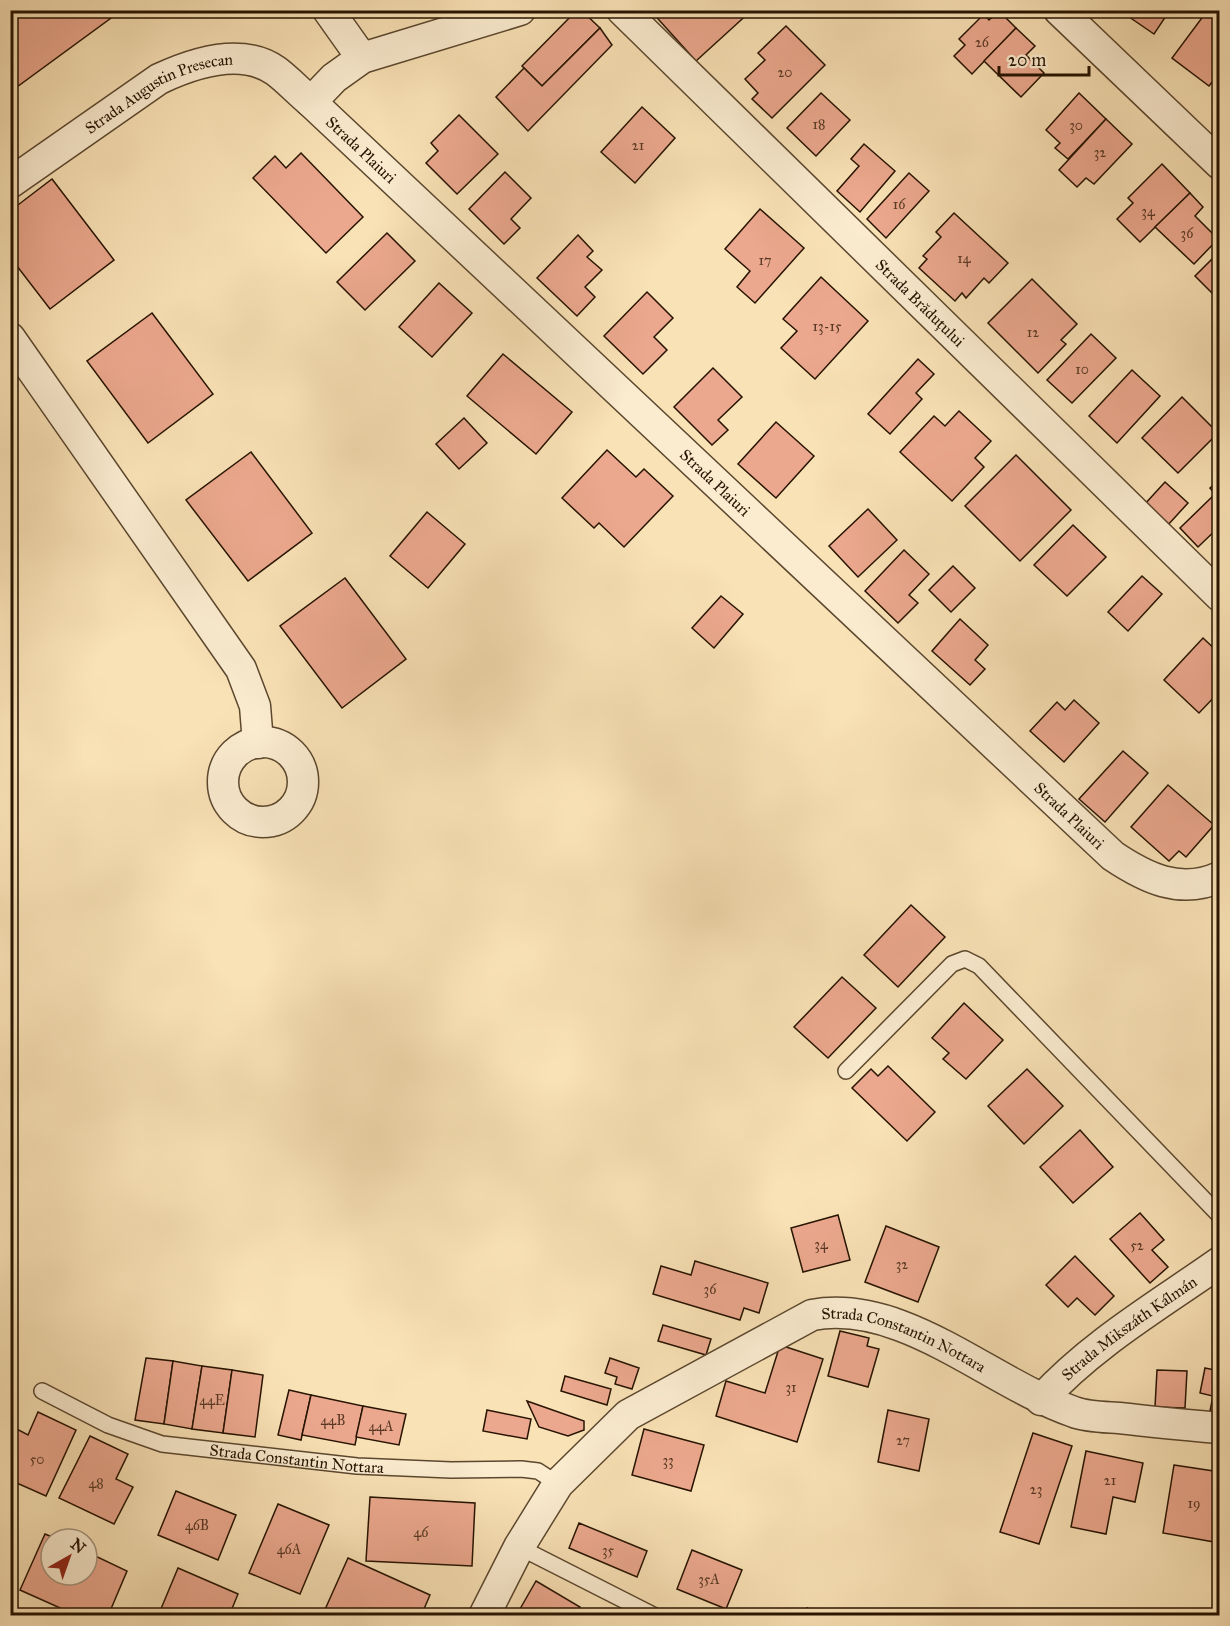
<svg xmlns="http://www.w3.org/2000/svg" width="1230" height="1626" font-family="'IM FELL Great Primer',serif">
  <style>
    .building { fill: #eca88e; stroke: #261300; stroke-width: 1.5 }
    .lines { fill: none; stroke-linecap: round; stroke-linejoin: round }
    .lane-casing { stroke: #5b472e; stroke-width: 18 }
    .street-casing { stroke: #5b472e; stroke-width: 33 }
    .lane { stroke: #fbecd0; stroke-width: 15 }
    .street { stroke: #fbecd0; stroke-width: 30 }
    .labels { text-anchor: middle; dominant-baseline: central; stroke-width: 4.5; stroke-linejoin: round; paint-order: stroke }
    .number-label { font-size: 14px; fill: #583824 }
    .street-label { font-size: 16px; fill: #261300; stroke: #fbecd0 }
  </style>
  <rect width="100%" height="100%" fill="#f9e2b6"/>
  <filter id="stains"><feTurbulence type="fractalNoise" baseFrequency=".00333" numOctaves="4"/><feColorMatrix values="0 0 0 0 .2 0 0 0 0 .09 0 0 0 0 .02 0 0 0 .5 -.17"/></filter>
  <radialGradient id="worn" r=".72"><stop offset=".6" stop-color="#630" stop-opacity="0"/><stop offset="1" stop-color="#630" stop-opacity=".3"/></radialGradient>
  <!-- building -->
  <g class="building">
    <polygon points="10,10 122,10 10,92"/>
    <polygon points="577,10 581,10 600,28 542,86 522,66"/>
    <polygon points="650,10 752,10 696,61"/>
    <polygon points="1119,10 1170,10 1154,34"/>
    <polygon points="999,11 1016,28 972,74 954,56 965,45 959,39 984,14 989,20"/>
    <polygon points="1207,11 1220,20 1220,72 1209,86 1172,58"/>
    <polygon points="786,26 825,65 772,118 752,99 758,93 745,79 765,60 758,53"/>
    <polygon points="600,28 612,45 528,131 496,97 524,68 542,86"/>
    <polygon points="1016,28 1035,46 1026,55 1044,73 1021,97 984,61"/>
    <polygon points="821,93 850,120 816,156 787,128"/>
    <polygon points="1079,93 1106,119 1068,159 1055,148 1060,143 1046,130"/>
    <polygon points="642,107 675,138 635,183 601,152"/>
    <polygon points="459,115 498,154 457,194 426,163 438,151 431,143"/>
    <polygon points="1106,119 1132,144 1094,184 1086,178 1077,187 1059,170"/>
    <polygon points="864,144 895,171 860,212 837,191 859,166 851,159"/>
    <polygon points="301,153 363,217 326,253 253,178 275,156 286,168"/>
    <polygon points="1162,164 1190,193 1140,242 1117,219 1133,203 1128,198"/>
    <polygon points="505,172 531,198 511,219 520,228 504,244 469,209"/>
    <polygon points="909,173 929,191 886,238 867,219"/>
    <polygon points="52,179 114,260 50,309 10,257 10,211"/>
    <polygon points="1190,193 1203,207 1195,216 1218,239 1194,264 1155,227"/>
    <polygon points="760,209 804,248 755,303 737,287 750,271 725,249"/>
    <polygon points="954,213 1008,263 989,283 984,278 966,298 962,293 955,301 919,268 927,259 923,256 941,237 936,232"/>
    <polygon points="387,233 415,261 365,310 337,282"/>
    <polygon points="578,235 593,251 587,257 602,270 585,287 595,297 577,316 537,278"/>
    <polygon points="1220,251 1220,301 1195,276"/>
    <polygon points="821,277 868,321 815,379 781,348 797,331 783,319"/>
    <polygon points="1032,279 1077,324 1061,340 1066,344 1038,373 988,323"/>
    <polygon points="439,283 472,313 432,357 399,327"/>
    <polygon points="647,292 673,318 654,337 667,350 643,374 604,336"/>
    <polygon points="152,313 213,394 148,443 87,361"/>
    <polygon points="1091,334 1116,358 1072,403 1047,380"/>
    <polygon points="503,354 572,412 536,454 467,396"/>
    <polygon points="918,359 934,374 916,393 922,399 890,434 868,414"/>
    <polygon points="713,368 742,397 718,420 728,430 712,445 674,407"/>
    <polygon points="1132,370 1160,396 1117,443 1089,416"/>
    <polygon points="1182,397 1218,433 1178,473 1142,438"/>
    <polygon points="959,411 991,441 975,458 984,467 952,501 900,452 934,416 945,426"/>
    <polygon points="464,418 487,443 459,469 436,444"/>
    <polygon points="776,422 814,456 776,498 738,464"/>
    <polygon points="607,450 636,477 644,469 673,496 624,547 599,523 594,528 562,498"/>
    <polygon points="251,452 312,533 248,581 186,500"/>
    <polygon points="1016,455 1071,510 1020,561 965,506"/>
    <polygon points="1220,479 1220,526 1198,547 1180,528 1215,494 1210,488"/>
    <polygon points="1165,482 1188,503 1167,526 1144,505"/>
    <polygon points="868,509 897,540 858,577 829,546"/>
    <polygon points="427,512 465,544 428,588 390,556"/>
    <polygon points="1073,525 1106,557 1067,596 1034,565"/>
    <polygon points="904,550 929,574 909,595 918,603 898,623 865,591"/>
    <polygon points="953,566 975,588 951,612 929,590"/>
    <polygon points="1142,576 1162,594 1128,631 1108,612"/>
    <polygon points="345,578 406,659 342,708 280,626"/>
    <polygon points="721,596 743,614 714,648 692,628"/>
    <polygon points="960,619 988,645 975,660 985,669 970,685 932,651"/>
    <polygon points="1203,638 1220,654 1220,691 1199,713 1164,680"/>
    <polygon points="1074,700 1099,723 1064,762 1030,731 1057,702 1065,710"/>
    <polygon points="1123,751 1148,773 1105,822 1079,799"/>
    <polygon points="1168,785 1214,825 1186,857 1179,851 1169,861 1131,827"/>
    <polygon points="911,905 945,937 898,987 864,955"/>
    <polygon points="842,977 876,1008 828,1058 794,1027"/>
    <polygon points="964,1003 1003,1040 966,1079 943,1059 949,1053 932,1038"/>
    <polygon points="888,1066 935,1112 907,1141 852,1088 871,1069 878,1076"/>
    <polygon points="1027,1069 1063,1106 1024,1144 988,1106"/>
    <polygon points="1080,1130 1113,1167 1073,1203 1040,1167"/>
    <polygon points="1140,1213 1164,1240 1152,1250 1168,1267 1150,1283 1110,1239"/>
    <polygon points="838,1215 850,1260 803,1272 791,1228"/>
    <polygon points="886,1226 939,1247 918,1302 865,1282"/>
    <polygon points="1075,1256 1114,1296 1095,1315 1077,1298 1068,1307 1046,1285"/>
    <polygon points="695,1261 768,1283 759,1313 744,1308 740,1320 653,1294 661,1266 691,1275"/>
    <polygon points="663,1325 711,1339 706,1355 658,1341"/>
    <polygon points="840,1331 869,1338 867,1346 879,1349 868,1387 828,1376"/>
    <polygon points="780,1345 823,1359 797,1442 716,1416 726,1381 765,1393"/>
    <polygon points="146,1358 173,1361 164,1424 135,1420"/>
    <polygon points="610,1358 639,1368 632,1389 615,1384 617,1377 605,1373"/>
    <polygon points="173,1361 202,1366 192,1429 164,1424"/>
    <polygon points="202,1366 232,1370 223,1433 192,1429"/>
    <polygon points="1205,1368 1220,1371 1220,1419 1209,1416 1213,1396 1200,1393"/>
    <polygon points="232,1370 263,1375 255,1437 223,1433"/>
    <polygon points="1157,1370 1187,1371 1185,1408 1155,1407"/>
    <polygon points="565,1376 611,1389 607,1405 561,1391"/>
    <polygon points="289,1390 311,1395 301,1440 278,1435"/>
    <polygon points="311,1395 363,1406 355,1445 302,1435"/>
    <polygon points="527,1401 584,1421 584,1430 568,1436 539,1427"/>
    <polygon points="363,1406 406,1414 399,1445 356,1437"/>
    <polygon points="487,1410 531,1419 527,1439 483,1431"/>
    <polygon points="888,1410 929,1419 919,1471 878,1462"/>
    <polygon points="38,1412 76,1430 46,1496 10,1480 10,1438 15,1428 28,1435"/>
    <polygon points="644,1429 704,1445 691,1491 632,1475"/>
    <polygon points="1033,1433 1072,1446 1039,1544 1000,1532"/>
    <polygon points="90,1436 128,1454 116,1479 133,1487 114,1524 59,1498"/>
    <polygon points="1086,1451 1143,1463 1135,1502 1113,1497 1106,1534 1071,1527"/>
    <polygon points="1174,1465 1220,1472 1220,1543 1163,1533"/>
    <polygon points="176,1491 236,1515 218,1560 158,1535"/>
    <polygon points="370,1497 475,1503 472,1566 366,1561"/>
    <polygon points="278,1504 329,1525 300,1594 249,1573"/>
    <polygon points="579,1523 647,1551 637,1577 569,1548"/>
    <polygon points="45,1534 57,1539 51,1539 51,1575 87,1575 87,1552 127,1571 108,1616 78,1616 20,1590"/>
    <polygon points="692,1550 742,1570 726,1609 677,1589"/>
    <polygon points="348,1558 430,1595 421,1616 323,1614"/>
    <polygon points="178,1568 238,1594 229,1616 158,1616"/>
    <polygon points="536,1581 580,1607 575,1616 516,1616"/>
    <polygon points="807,1608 823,1616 803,1616"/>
  </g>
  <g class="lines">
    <defs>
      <g id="lane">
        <polyline points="846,1071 952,964 965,959 979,966 1220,1216"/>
        <path id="s1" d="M42,1391L108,1425L162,1444L357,1466L451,1470L521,1469L538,1471L558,1484"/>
        <polyline points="519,1547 655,1616"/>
      </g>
      <g id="street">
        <polyline points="328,10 362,58"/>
        <path id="s2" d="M520,10L362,58L334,78L311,102L1113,856C1146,878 1180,895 1220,877"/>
        <path id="s3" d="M622,10L1220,596"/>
        <polyline points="1059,10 1220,164"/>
        <path id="s4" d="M10,183L159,79C193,63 242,47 276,71C288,80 299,92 311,102"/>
        <polyline points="10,338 241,669 255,706 258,743"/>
        <circle cx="263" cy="782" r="40"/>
        <path id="s5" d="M1041,1400C1092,1344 1159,1305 1220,1262"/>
        <path id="s6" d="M484,1616L519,1547L558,1484L628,1415L812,1315C903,1298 990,1383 1074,1412C1087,1417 1105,1417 1119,1418C1153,1422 1186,1425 1220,1428"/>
      </g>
    </defs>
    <!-- lane casing -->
    <use href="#lane" class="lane-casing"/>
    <!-- street casing -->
    <use href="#street" class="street-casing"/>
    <!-- lane -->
    <use href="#lane" class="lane"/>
    <!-- street -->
    <use href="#street" class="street"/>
  </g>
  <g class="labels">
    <!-- number labels -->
    <g class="number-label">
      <text x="982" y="42">26</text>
      <text x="785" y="72">20</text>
      <text x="819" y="124">18</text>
      <text x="1076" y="125">30</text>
      <text x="638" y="145">21</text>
      <text x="1100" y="152">32</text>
      <text x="899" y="204">16</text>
      <text x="1148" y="211">34</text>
      <text x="1187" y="233">36</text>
      <text x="964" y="258">14</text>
      <text x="765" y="260">17</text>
      <text x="827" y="326">13-15</text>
      <text x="1033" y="332">12</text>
      <text x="1082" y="369">10</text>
      <text x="821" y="1244">34</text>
      <text x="1137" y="1245">52</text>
      <text x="902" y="1264">32</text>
      <text x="710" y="1289">36</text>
      <text x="791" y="1387">31</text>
      <text x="212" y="1400">44E</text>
      <text x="333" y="1420">44B</text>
      <text x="381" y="1426">44A</text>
      <text x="903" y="1440">27</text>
      <text x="37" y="1459">50</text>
      <text x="668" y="1460">33</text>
      <text x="1110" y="1480">21</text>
      <text x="96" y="1483">48</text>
      <text x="1036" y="1489">23</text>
      <text x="1194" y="1503">19</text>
      <text x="197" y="1525">46B</text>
      <text x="421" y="1532">46</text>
      <text x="289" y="1549">46A</text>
      <text x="608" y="1550">35</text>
      <text x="709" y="1579">35A</text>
    </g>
    <!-- street labels -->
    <g class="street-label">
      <text stroke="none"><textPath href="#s4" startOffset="176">Strada Augustin Presecan</textPath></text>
      <text stroke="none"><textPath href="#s2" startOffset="302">Strada Plaiuri</textPath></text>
      <text stroke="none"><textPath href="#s3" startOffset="418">Strada Brăduțului</textPath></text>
      <text stroke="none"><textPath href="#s2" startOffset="788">Strada Plaiuri</textPath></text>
      <text stroke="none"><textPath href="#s2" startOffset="1274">Strada Plaiuri</textPath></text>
      <text stroke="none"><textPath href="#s5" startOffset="114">Strada Mikszáth Kálmán</textPath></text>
      <text stroke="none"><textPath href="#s6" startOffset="556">Strada Constantin Nottara</textPath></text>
      <text stroke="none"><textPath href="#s1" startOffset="267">Strada Constantin Nottara</textPath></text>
    </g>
  </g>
  <!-- margin -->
  <rect width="1230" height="1626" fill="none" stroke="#f9e2b6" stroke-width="36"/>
  <rect x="12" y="12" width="1206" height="1602" fill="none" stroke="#261300" stroke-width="3"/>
  <rect x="18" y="18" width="1194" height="1590" fill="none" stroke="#261300" stroke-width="1.5"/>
  <!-- north arrow -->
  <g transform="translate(69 1557) rotate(40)"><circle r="28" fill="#fbecd0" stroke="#a6957d" stroke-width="1.5"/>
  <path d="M0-4.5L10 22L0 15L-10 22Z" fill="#8f2418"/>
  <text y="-9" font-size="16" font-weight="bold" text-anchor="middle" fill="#261300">N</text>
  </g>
  <!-- scale -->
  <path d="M999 66v9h90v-9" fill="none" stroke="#261300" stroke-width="3"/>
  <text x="1008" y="66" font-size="18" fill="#261300" stroke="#fbecd0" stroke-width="4.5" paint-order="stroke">20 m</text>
  <rect width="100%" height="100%" filter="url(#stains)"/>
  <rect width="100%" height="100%" fill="url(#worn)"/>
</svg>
